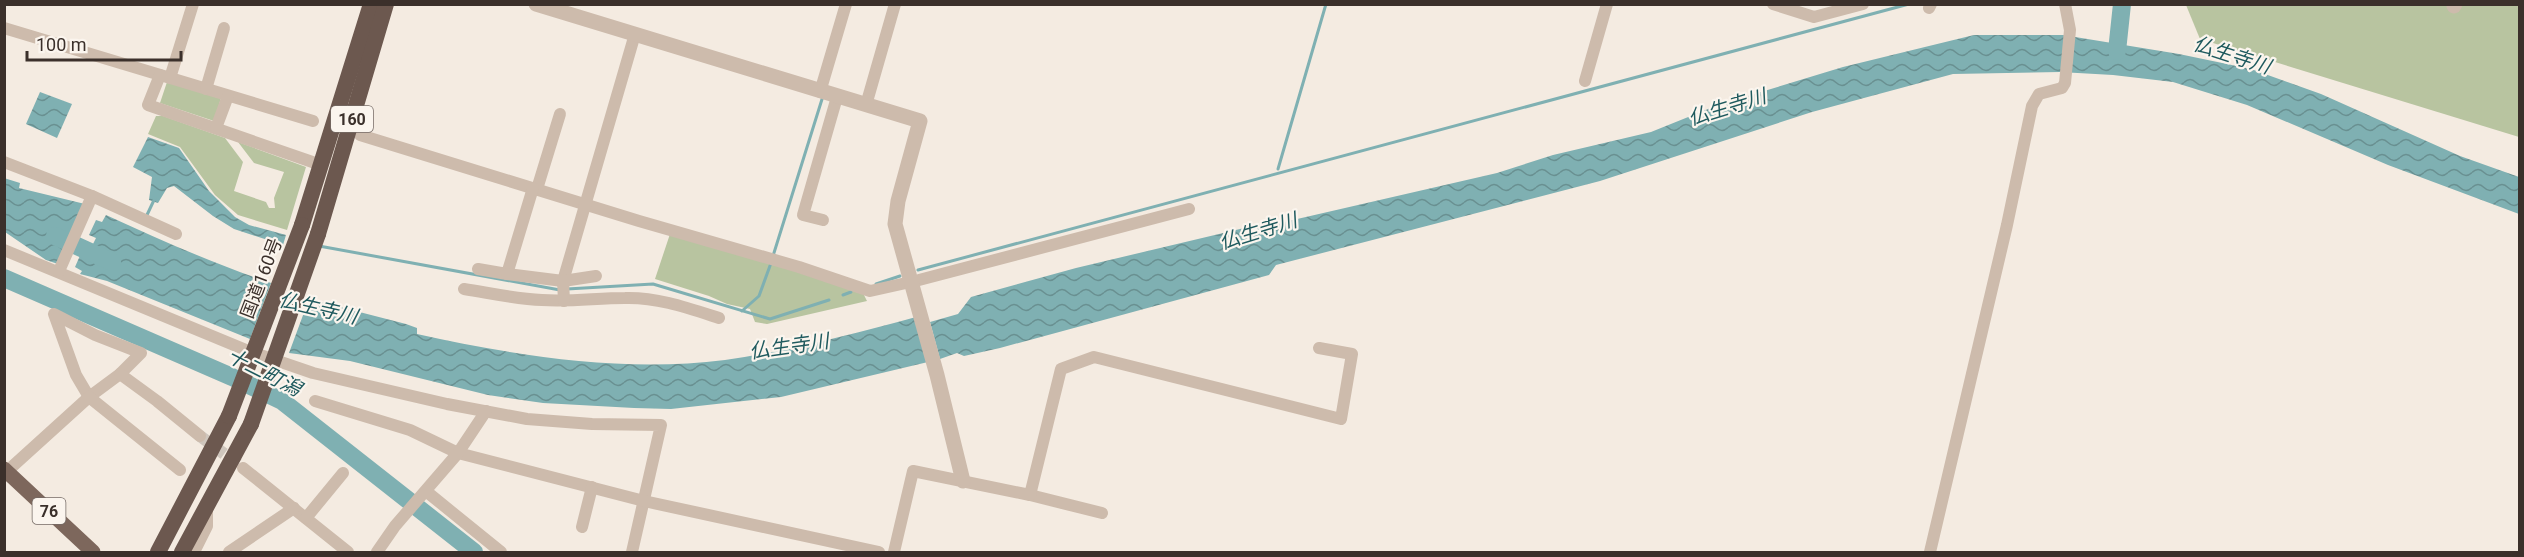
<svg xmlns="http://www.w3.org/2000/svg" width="2524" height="557" font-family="Roboto,'Noto Sans JP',sans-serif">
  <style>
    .green { fill: #b8c4a0 }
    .water { fill: url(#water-waves) }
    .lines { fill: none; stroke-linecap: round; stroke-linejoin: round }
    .stream { stroke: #7fb0b2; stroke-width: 3 }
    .river { stroke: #7fb0b2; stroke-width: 18 }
    .minor-tunnel { stroke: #cfc6bd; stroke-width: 12; stroke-dasharray: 12 6; stroke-linecap: butt }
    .minor { stroke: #cdbbac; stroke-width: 12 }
    .tertiary { stroke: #cdbbac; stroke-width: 15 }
    .primary { stroke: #7d675c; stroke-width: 15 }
    .trunk { stroke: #6c584f; stroke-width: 16 }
    .trunk-bridge { stroke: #6c584f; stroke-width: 16 }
    .labels { text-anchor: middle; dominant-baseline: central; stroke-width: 4.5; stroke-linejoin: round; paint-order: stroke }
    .shield { fill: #fbf5ee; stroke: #756b66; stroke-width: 1.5 }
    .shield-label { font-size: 16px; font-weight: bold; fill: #3b302b }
    .street-label { font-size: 18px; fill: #3b302b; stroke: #fbf5ee }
    .water-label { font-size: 20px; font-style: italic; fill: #1f5a5e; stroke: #fbf5ee }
  </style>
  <defs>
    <pattern id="water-waves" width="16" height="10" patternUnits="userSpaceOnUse" patternTransform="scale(1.5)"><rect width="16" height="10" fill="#7fb0b2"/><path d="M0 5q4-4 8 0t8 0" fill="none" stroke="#699091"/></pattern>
  </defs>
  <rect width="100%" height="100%" fill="#f4ebe1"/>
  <!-- green -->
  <g class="green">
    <polygon points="2186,5 2519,5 2519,137 2200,39"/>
    <polygon points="167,82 221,98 214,121 160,103"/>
    <polygon points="156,116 163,116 225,138 243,162 234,191 266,202 269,208 275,208 274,198 284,172 254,163 238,142 306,167 287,230 238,215 215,195 180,147 148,134"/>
    <polygon points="670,234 862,291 867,301 767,324 755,322 750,309 727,304 709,296 655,279"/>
  </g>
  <!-- water -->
  <g class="water">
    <polygon points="1974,35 2063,35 2179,54 2251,69 2321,94 2460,156 2519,177 2519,214 2388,165 2247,105 2173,82 2113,75 2060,72 1953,74 1812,112 1600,181 1276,265 1269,275 1000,348 964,356 957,353 940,359 930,322 958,314 971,297 1076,268 1261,224 1267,226 1497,173 1553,155 1651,132 1718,105 1843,67"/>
    <polygon points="40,92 72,104 57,138 26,124"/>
    <polygon points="148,137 179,148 209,191 235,217 249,225 286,235 283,245 234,229 213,216 174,186 167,188 158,203 149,200 152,177 133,167"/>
    <polygon points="4,178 20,183 19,188 85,204 58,264 46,260 5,232"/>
    <path d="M106,215C160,240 215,264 271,283L250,339L107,281L80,274L82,271L75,267L82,251L88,254L96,238L89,235L96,220L102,222Z"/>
    <path d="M309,299L406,324L417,328V334C517,356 622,373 725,360C789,351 853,334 916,317L928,362L781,397L671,409L634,408L543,403L488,395L350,361L289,353Z"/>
  </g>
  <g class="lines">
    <!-- stream -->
    <g class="stream">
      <polyline points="1278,169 1326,4"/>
      <polyline points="146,217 155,198"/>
      <polyline points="319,246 560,290"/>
      <polyline points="773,256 823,96"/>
      <polyline points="918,270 1909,4"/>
      <polyline points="876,284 900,276"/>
      <polyline points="567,289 653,284 770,319 829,300"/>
      <polyline points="843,295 851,292"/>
      <polyline points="742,311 759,296 771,263"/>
    </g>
    <!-- river -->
    <g class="river">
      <polyline points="2117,51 2122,4"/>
      <polyline points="55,236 112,262"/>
      <polyline points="4,278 232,377 282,401 474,552"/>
    </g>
    <!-- minor-tunnel -->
    <polyline class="minor-tunnel" points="200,436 238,464"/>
    <!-- minor -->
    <g class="minor">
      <polyline points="1773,4 1814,17 1863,4"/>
      <polyline points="1929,8 1931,4"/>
      <polyline points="4,28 313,121"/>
      <polyline points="160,75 148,105 321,165"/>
      <polyline points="170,78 193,4"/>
      <polyline points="1585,81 1607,4"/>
      <polyline points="206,89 224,28"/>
      <polyline points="820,92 846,4"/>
      <polyline points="866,105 895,4"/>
      <polyline points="216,128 228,96"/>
      <polyline points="360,135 639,221 799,267 870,291 906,283"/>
      <polyline points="4,162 92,196"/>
      <polyline points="537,189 560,114"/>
      <polyline points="823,220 803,215 837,97"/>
      <polyline points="4,250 246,350 313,373 447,404 527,419 592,424 661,425 632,552"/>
      <polyline points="478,269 507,274 533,188"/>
      <polyline points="59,271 92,196 176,234"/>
      <polyline points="507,274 563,281 635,34"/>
      <polyline points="919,280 1189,209"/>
      <path d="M464,289C490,293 516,299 542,300C570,302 597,298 625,298C657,297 688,308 719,318"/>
      <polyline points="564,301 563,281 596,276"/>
      <polygon points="54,314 95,335 141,353 120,374 89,397 76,375"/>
      <polyline points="120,374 157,401 200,436"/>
      <polyline points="315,401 410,430 458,453 644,501 879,552"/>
      <polyline points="243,468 348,552"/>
      <polyline points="4,474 89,397 180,470"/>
      <polyline points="427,492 501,552"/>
      <polyline points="1030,495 1102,513"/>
      <polyline points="306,518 343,473"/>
      <polyline points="582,527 592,487"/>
      <polyline points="194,552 207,526 207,506"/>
      <polyline points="229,552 294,508"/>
      <polyline points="377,552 395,526 458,453 486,411"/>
      <polyline points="894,552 913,471 1030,495 1061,369 1094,357 1341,419 1352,354 1319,348"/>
      <polyline points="1930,552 2007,225 2032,106 2039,94 2062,88 2065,83 2070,30 2065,4"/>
    </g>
    <!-- tertiary -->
    <g class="tertiary">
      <polyline points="536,4 920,121 898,201 895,224 937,375 963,481"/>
      <polyline points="2454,6 2455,4"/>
    </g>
    <!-- primary -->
    <polyline class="primary" points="4,469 93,552"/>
    <!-- trunk -->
    <g class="trunk">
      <polyline points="302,225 371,4"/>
      <polyline points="318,234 386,4"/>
      <polyline points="158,552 229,416"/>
      <polyline points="182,552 251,424"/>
    </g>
    <!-- trunk-bridge -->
    <g class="trunk-bridge">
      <polyline points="229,416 302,225"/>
      <polyline points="251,424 318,234"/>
    </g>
  </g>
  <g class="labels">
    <!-- shield labels -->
    <g class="shield">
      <rect x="331" y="106" width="42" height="26" rx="4.5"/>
      <rect x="32.5" y="498" width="33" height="26" rx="4.5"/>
    </g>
    <g class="shield-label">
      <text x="352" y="119">160</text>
      <text x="49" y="511">76</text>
    </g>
    <!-- street labels -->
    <g class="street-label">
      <text transform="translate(261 278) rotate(-69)">国道160号</text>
    </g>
    <!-- water labels -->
    <g class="water-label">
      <text transform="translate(2232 55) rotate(18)">仏生寺川</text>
      <text transform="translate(1727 107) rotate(-17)">仏生寺川</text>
      <text transform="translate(1258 231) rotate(-17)">仏生寺川</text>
      <text transform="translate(318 308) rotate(13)">仏生寺川</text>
      <text transform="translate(789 346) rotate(-8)">仏生寺川</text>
      <text transform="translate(264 372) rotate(27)">十二町潟</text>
    </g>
  </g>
  <!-- border -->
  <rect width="2524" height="557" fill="none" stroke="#3b302b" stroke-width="12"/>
  <!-- scale -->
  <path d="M27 51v9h154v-9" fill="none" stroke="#3b302b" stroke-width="3"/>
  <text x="36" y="51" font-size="18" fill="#3b302b" stroke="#fbf5ee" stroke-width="4.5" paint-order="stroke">100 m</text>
</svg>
